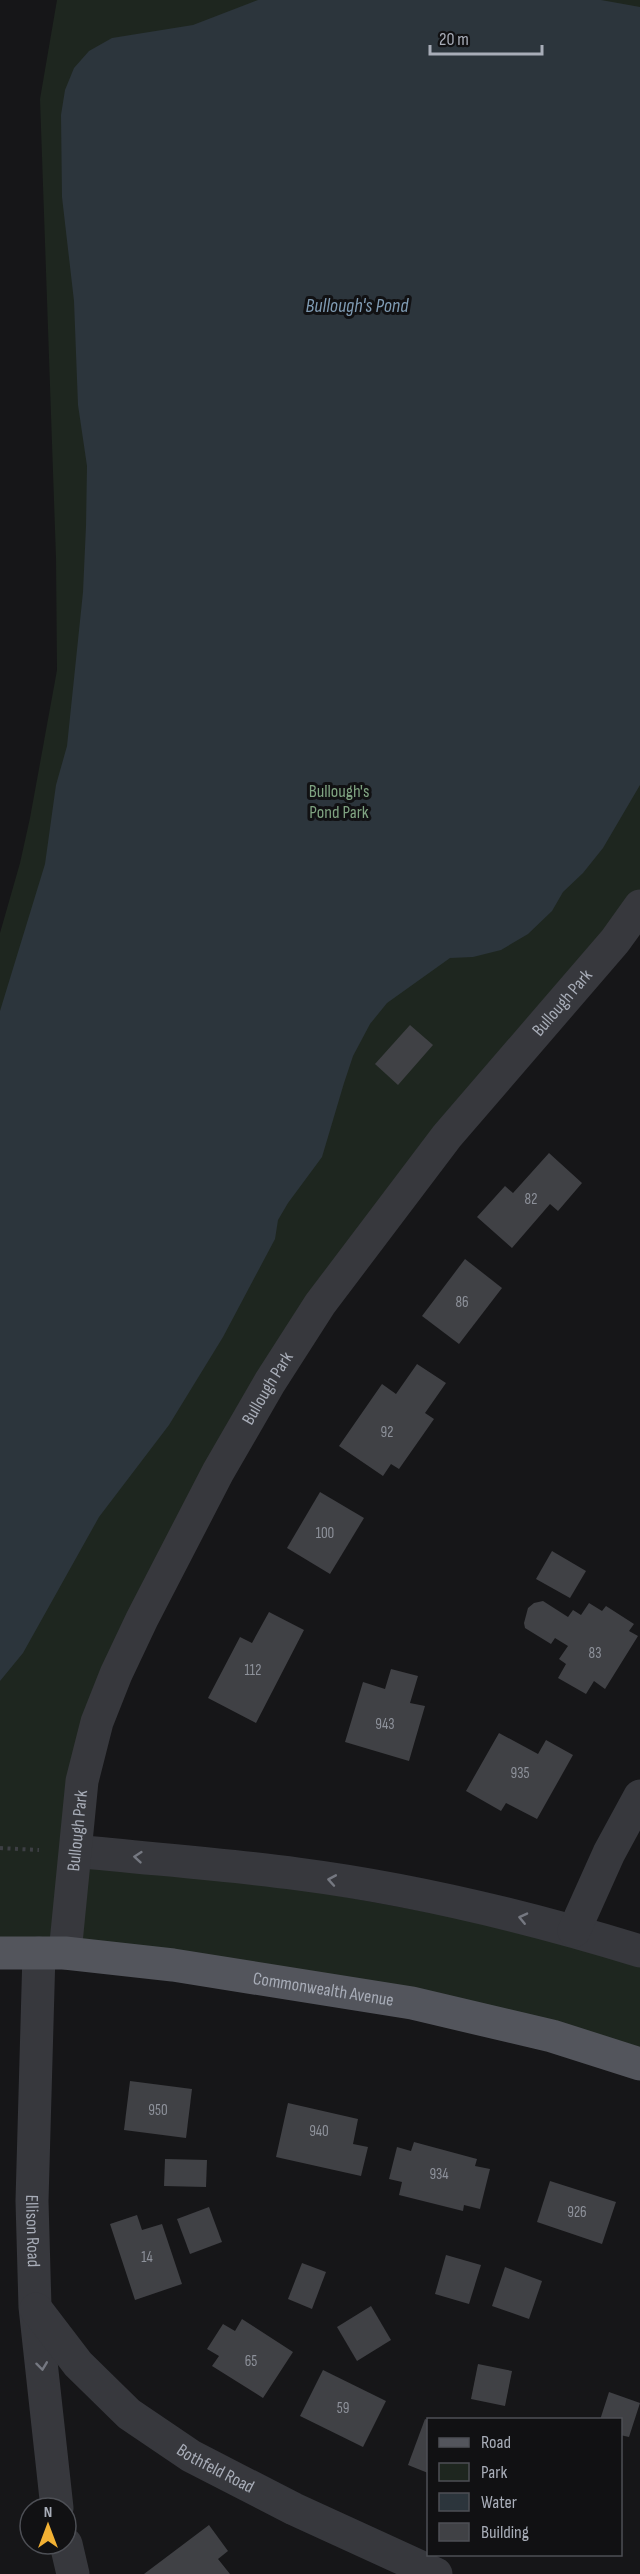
<svg xmlns="http://www.w3.org/2000/svg" width="640" height="2574" font-family="'Sofia Sans Condensed',sans-serif">
  <style>
    .green { fill: #1e261f }
    .water { fill: #2c353c }
    .building { fill: #404145 }
    .lines { fill: none; stroke-linecap: round; stroke-linejoin: round }
    .path { stroke: #3d3f44; stroke-width: 4; stroke-dasharray: 3 4.5; stroke-linecap: butt }
    .street { stroke: #37383d; stroke-width: 33 }
    .primary { stroke: #53555c; stroke-width: 33 }
    .oneway { stroke: #757881 }
    .labels { text-anchor: middle; dominant-baseline: central; stroke-width: 6; stroke-linejoin: round; paint-order: stroke }
    .number-label { font-size: 15px; fill: #8e929b }
    .park-label { font-size: 18px; fill: #7fa381; stroke: #111113 }
    .street-label { font-size: 18px; fill: #a8adb8; stroke: #111113 }
    .water-label { font-size: 20px; font-style: italic; fill: #7f9bb3; stroke: #111113 }
  </style>
  <rect width="100%" height="100%" fill="#161618"/>
  <!-- green -->
  <polygon class="green" points="57,0 640,0 640,906 320,1304 142,1619 76,1850 117,1855 640,1951 640,2064 552,2036 0,1953 0,933 20,863 30,818 57,670 56,558 40,99"/>
  <!-- water -->
  <polygon class="water" points="258,0 601,0 640,7 640,785 603,848 583,873 563,892 552,911 528,934 501,950 473,957 450,958 387,1003 370,1024 353,1056 344,1083 322,1157 288,1203 278,1220 275,1239 223,1337 169,1425 99,1517 23,1653 0,1681 0,1011 45,864 56,785 67,746 83,592 86,526 87,466 78,405 74,301 62,197 61,115 65,90 74,68 89,51 112,38 193,25"/>
  <!-- building -->
  <g class="building">
    <polygon points="410,1025 433,1045 398,1085 375,1064"/>
    <polygon points="549,1153 582,1183 558,1211 550,1204 512,1248 477,1217 505,1186 513,1193"/>
    <polygon points="465,1259 502,1288 459,1344 422,1316"/>
    <polygon points="417,1364 446,1383 425,1413 434,1419 399,1469 391,1464 383,1476 339,1446 382,1384 396,1394"/>
    <polygon points="320,1492 364,1518 330,1574 287,1548"/>
    <polygon points="552,1551 586,1571 570,1598 536,1579"/>
    <polygon points="543,1601 568,1617 573,1610 581,1615 589,1603 602,1611 606,1606 634,1624 629,1631 638,1636 605,1689 594,1681 586,1694 558,1678 566,1664 559,1659 568,1646 555,1638 551,1644 525,1628 524,1623 528,1608 534,1603"/>
    <polygon points="269,1612 304,1630 256,1723 208,1698 240,1637 252,1643"/>
    <polygon points="391,1669 418,1676 410,1703 425,1706 409,1761 345,1742 363,1682 385,1689"/>
    <polygon points="499,1733 538,1754 546,1740 573,1755 537,1819 506,1803 501,1811 466,1791"/>
    <polygon points="130,2081 192,2089 186,2138 124,2130"/>
    <polygon points="288,2103 358,2119 353,2144 368,2147 361,2176 276,2157"/>
    <polygon points="414,2142 477,2159 475,2166 490,2169 480,2209 464,2205 463,2211 399,2195 402,2182 389,2179 397,2147 411,2151"/>
    <polygon points="165,2159 207,2160 206,2187 164,2186"/>
    <polygon points="550,2181 616,2202 602,2244 537,2222"/>
    <polygon points="209,2207 222,2242 190,2254 177,2219"/>
    <polygon points="137,2215 142,2230 162,2224 182,2284 135,2300 110,2224"/>
    <polygon points="446,2255 481,2265 469,2304 435,2294"/>
    <polygon points="302,2263 326,2272 312,2309 288,2299"/>
    <polygon points="505,2267 542,2281 529,2319 492,2306"/>
    <polygon points="371,2306 391,2340 357,2361 337,2327"/>
    <polygon points="242,2319 293,2352 263,2398 212,2366 219,2356 207,2349 223,2324 235,2331"/>
    <polygon points="478,2364 512,2371 505,2406 471,2399"/>
    <polygon points="323,2370 386,2401 363,2447 300,2416"/>
    <polygon points="609,2392 640,2403 629,2437 620,2435 620,2420 600,2420"/>
    <polygon points="425,2419 428,2420 428,2473 408,2465"/>
    <polygon points="209,2525 228,2551 218,2559 230,2574 144,2574"/>
  </g>
  <g class="lines">
    <!-- path -->
    <polyline class="path" points="0,1848 39,1850"/>
    <!-- street -->
    <g class="street">
      <path d="M76,1851C150,1859 224,1864 298,1874C414,1889 529,1917 640,1951"/>
      <polyline points="574,1931 609,1853 640,1796"/>
      <path id="s1" d="M39,1953L32,2201L35,2307L57,2508"/>
      <path id="s2" d="M65,1953L82,1781L97,1722L116,1674L142,1619L218,1472L270,1382L320,1304L447,1136L615,941L640,906"/>
      <path id="s3" d="M36,2309L78,2364L129,2414L191,2456L294,2509L436,2574"/>
      <polyline points="66,2544 73,2574"/>
    </g>
    <!-- primary -->
    <path class="primary" id="s4" d="M0,1953H65L173,1965L412,2003L552,2036L640,2064"/>
  </g>
  <!-- one-way arrows -->
  <defs><path id="oneway-chevron" d="M-2-3.5L2.5 0L-2 3.5" fill="none" stroke-width="1.6" stroke-linecap="round" stroke-linejoin="round" transform="scale(1.5)"/></defs>
  <g class="oneway">
    <use href="#oneway-chevron" transform="translate(138 1857) rotate(-175)"/>
    <use href="#oneway-chevron" transform="translate(332 1880) rotate(-170)"/>
    <use href="#oneway-chevron" transform="translate(523 1918) rotate(-167)"/>
    <use href="#oneway-chevron" transform="translate(42 2366) rotate(83)"/>
  </g>
  <g class="labels">
    <!-- number labels -->
    <g class="number-label">
      <text x="531" y="1199">82</text>
      <text x="462" y="1302">86</text>
      <text x="387" y="1432">92</text>
      <text x="325" y="1533">100</text>
      <text x="595" y="1653">83</text>
      <text x="253" y="1670">112</text>
      <text x="385" y="1724">943</text>
      <text x="520" y="1773">935</text>
      <text x="158" y="2110">950</text>
      <text x="319" y="2131">940</text>
      <text x="439" y="2174">934</text>
      <text x="577" y="2212">926</text>
      <text x="147" y="2257">14</text>
      <text x="251" y="2361">65</text>
      <text x="343" y="2408">59</text>
    </g>
    <!-- park labels -->
    <g class="park-label">
      <text x="339" y="791">Bullough's<tspan x="339" dy="21">Pond Park</tspan></text>
    </g>
    <!-- street labels -->
    <g class="street-label">
      <text stroke="none"><textPath href="#s2" startOffset="1095">Bullough Park</textPath></text>
      <text stroke="none"><textPath href="#s2" startOffset="609">Bullough Park</textPath></text>
      <text stroke="none"><textPath href="#s2" startOffset="123">Bullough Park</textPath></text>
      <text stroke="none"><textPath href="#s4" startOffset="326">Commonwealth Avenue</textPath></text>
      <text stroke="none"><textPath href="#s1" startOffset="278">Ellison Road</textPath></text>
      <text stroke="none"><textPath href="#s3" startOffset="243">Bothfeld Road</textPath></text>
    </g>
    <!-- water labels -->
    <g class="water-label">
      <text x="357" y="306">Bullough's Pond</text>
    </g>
  </g>
  <!-- legend -->
  <rect x="427" y="2418" width="195" height="138" fill="#111113" stroke="#4d4f55" stroke-width="1.5"/>
  <rect x="439" y="2438" width="30" height="9" fill="#53555c" stroke="#4d4f55" stroke-width="1.5"/>
  <text x="481" y="2448" font-size="18" fill="#a8adb8">Road</text>
  <rect x="439" y="2463" width="30" height="18" fill="#1e261f" stroke="#4d4f55" stroke-width="1.5"/>
  <text x="481" y="2478" font-size="18" fill="#a8adb8">Park</text>
  <rect x="439" y="2493" width="30" height="18" fill="#2c353c" stroke="#4d4f55" stroke-width="1.5"/>
  <text x="481" y="2508" font-size="18" fill="#a8adb8">Water</text>
  <rect x="439" y="2523" width="30" height="18" fill="#404145" stroke="#4d4f55" stroke-width="1.5"/>
  <text x="481" y="2538" font-size="18" fill="#a8adb8">Building</text>
  <!-- north arrow -->
  <g transform="translate(48 2526)"><circle r="28" fill="#111113" stroke="#4d4f55" stroke-width="1.5"/>
  <path d="M0-4.5L10 22L0 15L-10 22Z" fill="#f2b134"/>
  <text y="-9" font-size="16" font-weight="bold" text-anchor="middle" fill="#a8adb8">N</text>
  </g>
  <!-- scale -->
  <path d="M430 45v9h112v-9" fill="none" stroke="#a8adb8" stroke-width="3"/>
  <text x="439" y="45" font-size="18" fill="#a8adb8" stroke="#111113" stroke-width="4.5" paint-order="stroke">20 m</text>
</svg>
